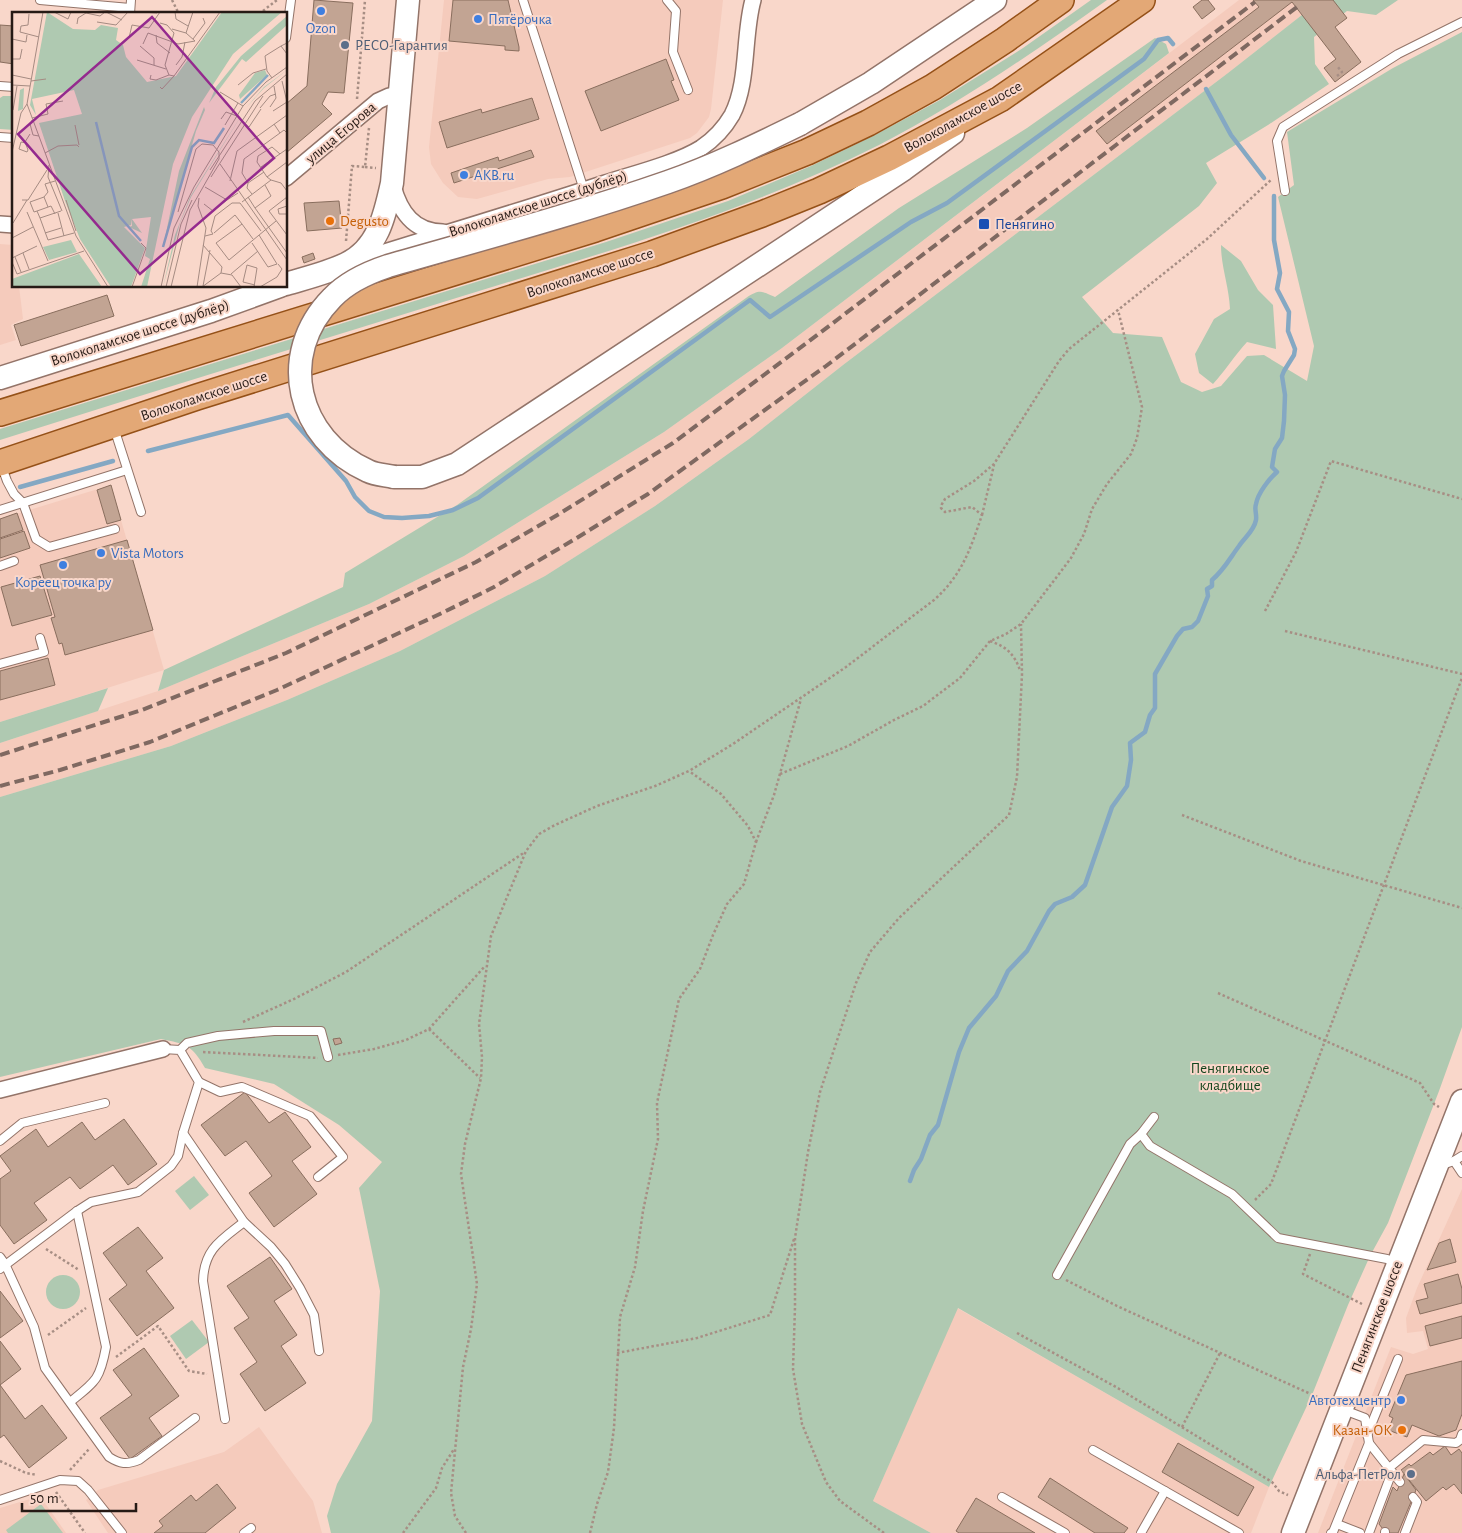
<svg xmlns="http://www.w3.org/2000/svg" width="1462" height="1533" font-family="'Alegreya Sans',sans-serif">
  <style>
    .built { fill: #f5cbbc }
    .green { fill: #afc9b1 }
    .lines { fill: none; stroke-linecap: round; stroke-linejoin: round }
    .stream { stroke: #84a8c3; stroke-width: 4.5 }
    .building { fill: #c2a493; stroke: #896e5e }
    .lane-casing { stroke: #937469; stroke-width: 10 }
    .street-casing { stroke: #937469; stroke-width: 18 }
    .secondary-casing { stroke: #937469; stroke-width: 25 }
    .primary-casing { stroke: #955118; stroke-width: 28 }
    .path { stroke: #a78e84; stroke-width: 2.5; stroke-dasharray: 2.5 2.5; stroke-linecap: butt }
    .lane { stroke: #fff; stroke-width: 8 }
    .street { stroke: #fff; stroke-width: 15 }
    .secondary { stroke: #fff; stroke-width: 22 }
    .primary { stroke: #e3a876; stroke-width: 25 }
    .rail { stroke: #7f6961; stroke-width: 4; stroke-dasharray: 10 5; stroke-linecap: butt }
    .secondary-bridge-casing { stroke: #937469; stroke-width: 25; stroke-linecap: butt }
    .secondary-bridge { stroke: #fff; stroke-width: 22 }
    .shop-dot { fill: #3f7fe0; stroke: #f9d7ca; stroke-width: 2 }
    .service-dot { fill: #5c6f8a; stroke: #f9d7ca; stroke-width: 2 }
    .food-dot { fill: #e8710a; stroke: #f9d7ca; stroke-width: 2 }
    .transit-dot { fill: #1a4fb4; stroke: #f9d7ca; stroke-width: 2 }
    .labels { text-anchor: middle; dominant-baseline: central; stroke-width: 4; stroke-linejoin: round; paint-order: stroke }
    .shop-label { font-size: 15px; fill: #366cbe; stroke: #f9d7ca; text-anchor: start }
    .service-label { font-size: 15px; fill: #4e5e75; stroke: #f9d7ca; text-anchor: start }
    .street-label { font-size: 15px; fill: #261a15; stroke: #f9d7ca }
    .food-label { font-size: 15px; fill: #c56008; stroke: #f9d7ca; text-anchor: start }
    .transit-label { font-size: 15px; fill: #164399; stroke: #f9d7ca; text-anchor: start }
    .park-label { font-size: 15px; fill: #13451c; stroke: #f9d7ca }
    .inset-river { fill: none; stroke: #84a8c3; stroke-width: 2.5 }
    .inset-road { fill: none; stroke: #a58b82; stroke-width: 1 }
    .view { fill: #942a8e; fill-opacity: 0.15; stroke: #942a8e; stroke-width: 2.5 }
    .inset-edge { fill: none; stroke: #261a15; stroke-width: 2.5 }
  </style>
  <rect width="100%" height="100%" fill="#f9d7ca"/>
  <!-- built -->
  <g class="built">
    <polygon points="444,0 723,0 711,109 709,117 697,133 690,138 570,177 548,179 477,199 458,197 443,183 431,164 429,147"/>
    <polygon points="1239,0 1321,0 1228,73 843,365 749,439 655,506 545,576 400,651 287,700 171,746 0,797 0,743 158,691 369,604 464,556 664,432 782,348"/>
    <polygon points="0,244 13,245 14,286 19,286 23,319 11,325 16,340 0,345"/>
    <polygon points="111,485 164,670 0,722 0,519"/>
    <polygon points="1462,1189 1462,1533 1318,1533 1391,1347 1413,1354 1428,1349 1423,1331 1407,1333 1406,1318 1417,1288"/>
    <polygon points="957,1308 1269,1487 1251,1533 931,1533 873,1501"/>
    <polygon points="259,1427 313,1501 322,1533 108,1533 86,1500 98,1490 224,1452"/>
    <polygon points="40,1496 66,1533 0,1533 0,1508"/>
  </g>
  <!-- green -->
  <g class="green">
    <path d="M1091,0H1107C1034,52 959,104 879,145C748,211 606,252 466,295C311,343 155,391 0,440V429L606,242L728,201L811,166L873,136L940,100L1023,48Z"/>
    <path d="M1321,0H1398L1376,15L1347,11L1314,37L1315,64L1329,84L1268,125L1206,163L1217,183L1199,206L1082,297L1113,333L1162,337L1181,382L1202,392L1221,386L1247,356L1264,355L1307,381L1314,346L1278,197L1294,185L1287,132L1393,68L1462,32V1027L1439,1091L1388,1223L1370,1256L1348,1305L1312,1395L1269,1487L958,1308L873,1501L931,1533H331L327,1516L337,1484L372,1421L380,1291L359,1188L382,1162L339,1125L274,1084L205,1068C192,1045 186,1044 161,1039L0,1077V797L171,746L287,700L400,651L545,576L655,506L749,439L843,365L1228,73Z"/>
    <path d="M1155,38L1166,44L1169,53L782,348L664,432L464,556L369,604L158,691L164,670L343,587L345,573L457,505L746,298C760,289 761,291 775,297L899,208L1027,128Z"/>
    <polygon points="3,96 14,96 14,130 0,129 0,98"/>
    <path d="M1221,245L1241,261L1258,290L1273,305L1276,349L1247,342C1235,355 1225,371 1213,384L1199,373L1195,354L1214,319L1230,309C1229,286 1221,267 1221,245Z"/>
    <polygon points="108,688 98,711 0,743 0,722"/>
    <polygon points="194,1176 209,1195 190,1210 175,1191"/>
    <circle cx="63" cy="1292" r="17"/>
    <polygon points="192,1320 209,1342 186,1359 170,1336"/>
    <polygon points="41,1504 63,1533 8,1533 6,1530"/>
  </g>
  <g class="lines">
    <!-- stream -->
    <g class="stream">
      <polyline points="1206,89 1231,135 1264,178"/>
      <polyline points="148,451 288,415 346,481 355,497 369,511 384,517 402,518 429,516 453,510 478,498 750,300 770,317 911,222 947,203 1144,59 1158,40 1168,38 1173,44"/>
      <polyline points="20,487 113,461"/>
      <path d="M910,1181L914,1170L921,1159L930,1135L938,1125L959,1052L969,1028L996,996L1008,971L1027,951L1049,911L1055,904L1072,897L1085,885L1112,807L1127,786L1131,760L1130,743L1145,732L1150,715L1155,708V674L1177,636L1183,629L1192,627L1198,621L1208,596L1207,589L1212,586V580C1224,570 1230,558 1239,546C1245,537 1254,531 1256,520C1257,514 1254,509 1256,504C1258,493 1269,479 1277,472L1272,467L1275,449L1282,438L1284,421L1285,395L1282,376L1284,371L1294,355L1295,349L1288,331L1289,312L1277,289L1280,273L1274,240V196"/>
    </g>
  </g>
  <!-- building -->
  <g class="building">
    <polygon points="314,0 353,3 344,93 328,92 322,104 332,114 286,153 286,104 307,86"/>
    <polygon points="453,0 508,0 519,47 519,51 505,50 505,46 449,41"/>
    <polygon points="1202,0 1208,0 1215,9 1202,19 1193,7"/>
    <polygon points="1253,0 1333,0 1347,18 1335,27 1361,62 1335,82 1324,68 1336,59 1292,2 1107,144 1096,131 1259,7"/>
    <polygon points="0,25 14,26 14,64 0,62"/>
    <polygon points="666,59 674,80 671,81 679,100 601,131 585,91"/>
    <polygon points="532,98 539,119 447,148 439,122 481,109 482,113"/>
    <polygon points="531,150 534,157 454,183 451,173 498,157 499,161"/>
    <polygon points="339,201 342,228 307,231 304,203"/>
    <polygon points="313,253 315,259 304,263 302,257"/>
    <polygon points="107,295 114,316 21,346 14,325"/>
    <polygon points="111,485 121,520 107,524 97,490"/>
    <polygon points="17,513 23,530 0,538 0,519"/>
    <polygon points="24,531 30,548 0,558 0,539"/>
    <polygon points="127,540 153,630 65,655 62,643 59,644 51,618 55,617 40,565"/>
    <polygon points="40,576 52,615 12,626 1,587"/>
    <polygon points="48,658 55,685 0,700 0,671"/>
    <polygon points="340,1038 342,1043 335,1045 333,1039"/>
    <polygon points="245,1092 269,1123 285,1112 311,1147 292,1161 317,1194 274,1227 249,1193 272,1176 246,1141 225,1156 201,1125"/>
    <polygon points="124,1119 157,1164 128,1185 113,1165 80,1189 70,1177 34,1203 47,1220 14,1244 0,1225 0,1179 11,1171 0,1156 36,1129 48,1147 82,1122 95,1140"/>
    <polygon points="138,1227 163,1258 146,1271 174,1308 137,1336 109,1299 127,1285 103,1253"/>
    <polygon points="1450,1239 1456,1262 1427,1270 1439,1243"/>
    <polygon points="270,1257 292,1289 274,1301 297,1335 281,1346 306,1383 265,1411 240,1374 257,1362 234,1328 249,1318 227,1286"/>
    <polygon points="1458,1274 1462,1289 1462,1303 1420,1314 1416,1301 1428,1298 1424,1284"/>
    <polygon points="0,1291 23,1321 0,1338"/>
    <polygon points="1462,1316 1462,1338 1430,1346 1425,1326"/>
    <polygon points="0,1341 21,1369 0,1385 25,1419 42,1405 67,1438 29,1468 4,1435 0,1438"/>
    <polygon points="144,1348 179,1396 149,1418 162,1436 130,1459 100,1418 132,1395 113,1370"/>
    <polygon points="1462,1361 1462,1414 1456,1430 1439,1436 1412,1425 1407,1437 1388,1430 1393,1418 1389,1416 1406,1375"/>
    <polygon points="1178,1443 1254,1487 1238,1516 1162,1472"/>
    <polygon points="1445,1446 1451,1455 1459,1449 1462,1453 1462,1494 1454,1484 1446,1490 1443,1487 1426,1501 1401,1470 1409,1464 1411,1466 1430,1452 1433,1455"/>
    <polygon points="1404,1474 1416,1490 1398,1533 1386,1533 1379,1524 1393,1487 1397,1491"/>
    <polygon points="1050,1478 1128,1528 1124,1533 1095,1533 1038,1497"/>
    <polygon points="217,1484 236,1508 205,1533 154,1533 163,1526 159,1521 191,1495 196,1501"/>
    <polygon points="976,1498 1035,1533 959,1533 956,1531"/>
  </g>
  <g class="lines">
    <defs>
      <g id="lane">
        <polyline points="40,0 130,8"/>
        <polyline points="523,0 584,190"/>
        <polyline points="667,0 676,11 673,52 688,90"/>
        <polyline points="130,14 131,0"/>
        <polyline points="286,38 291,0"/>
        <polyline points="0,86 14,87"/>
        <polyline points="0,137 14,138"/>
        <polyline points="1285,191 1277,141 1283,127 1398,54 1462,22"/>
        <polyline points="114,428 141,512"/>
        <polyline points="2,467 7,481 14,494 23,503 36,539 49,547 115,529"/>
        <polyline points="0,510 127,470"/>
        <polyline points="0,566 14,561"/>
        <polyline points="0,664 44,652 40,638"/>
        <polyline points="180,1050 187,1043 218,1036 274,1031 321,1031 328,1057"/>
        <polyline points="199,1082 220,1092 242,1087 310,1116 343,1157 318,1177"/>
        <polyline points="1154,1117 1141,1134 1150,1146 1232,1194 1278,1238 1387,1259 1396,1263"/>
        <polyline points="183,1133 244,1222 271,1247 285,1264 300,1288 314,1315 319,1351"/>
        <polyline points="0,1141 22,1123 105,1103"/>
        <polyline points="1454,1161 1462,1173"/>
        <polyline points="1442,1165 1454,1161 1462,1156"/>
        <path d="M0,1257L5,1264L34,1327L45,1368L109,1457C120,1464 127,1465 139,1460L195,1418"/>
        <polyline points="0,1269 77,1211 91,1202 138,1192 171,1166 178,1156 183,1133 199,1082 180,1050 163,1049"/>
        <polyline points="1057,1275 1130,1144 1141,1134"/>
        <path d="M70,1402C95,1382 100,1380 106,1347L77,1211"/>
        <path d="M225,1419L203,1281C204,1249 221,1240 244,1222"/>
        <polyline points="1367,1435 1398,1359"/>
        <polyline points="1369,1443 1400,1482"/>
        <polyline points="1093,1450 1165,1491"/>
        <polyline points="1389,1468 1423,1440 1456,1443 1460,1440 1462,1434"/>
        <polyline points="1002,1497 1065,1533"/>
        <polyline points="0,1500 60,1480 78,1481 88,1490 122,1533"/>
        <polyline points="1337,1524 1360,1533"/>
        <polyline points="244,1533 251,1528"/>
        <polyline points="1141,1533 1165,1491 1239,1533"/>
        <polyline points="1331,1533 1333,1532 1369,1443 1365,1418 1344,1410"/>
        <polyline points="1369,1533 1392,1472"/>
        <polyline points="1385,1533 1385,1532"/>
        <polyline points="1405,1533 1417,1502 1413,1497"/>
      </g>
      <g id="street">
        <polyline points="286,178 378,101 389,96 399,94"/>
        <path d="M393,186C400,212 414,232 443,232"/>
        <polyline points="0,224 14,225"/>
        <path d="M356,261C439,235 523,210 605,183C633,174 677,163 701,148C713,140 725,127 732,115C749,82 743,36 753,0"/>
        <polyline points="0,1090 163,1049"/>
      </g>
      <g id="secondary">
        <polyline points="800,124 871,83 995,0"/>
        <path d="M286,284C306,278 327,273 346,264C378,249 385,215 392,183L408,0"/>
        <polyline points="0,378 211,311 280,286"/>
        <polyline points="394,477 422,477 457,464 904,169 953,133"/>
        <polyline points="1293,1533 1462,1101"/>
      </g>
      <g id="primary">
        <polyline points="0,413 595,229 722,186 807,152 868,123 933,87 1005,40 1061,0"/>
        <polyline points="0,463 197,397 652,254 762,214 819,191 889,158 1000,99 1142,0"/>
      </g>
    </defs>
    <!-- lane casing -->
    <use href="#lane" class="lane-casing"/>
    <!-- street casing -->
    <use href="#street" class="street-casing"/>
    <!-- secondary casing -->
    <use href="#secondary" class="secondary-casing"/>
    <!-- primary casing -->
    <use href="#primary" class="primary-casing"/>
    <!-- path -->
    <g class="path">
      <polyline points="172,0 179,14"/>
      <polyline points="259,14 277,0"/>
      <polyline points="1337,76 1342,72 1337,66"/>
      <polyline points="357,99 365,0"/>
      <polyline points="365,167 376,168"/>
      <polyline points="346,241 352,166 365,167 369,128"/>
      <polyline points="982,515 994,465"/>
      <polyline points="1265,611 1296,552 1331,461 1462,499"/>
      <polyline points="1285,631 1462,674"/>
      <path d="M990,641C1007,647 1014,654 1020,670"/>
      <polyline points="780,774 848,746 894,720 923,706 960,678 990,641 1006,634 1021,624 1071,558 1084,534 1092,509 1107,484 1131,454 1137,438 1142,407 1118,310"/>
      <polyline points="1182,815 1301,861 1462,908"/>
      <polyline points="756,842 774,795 801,699"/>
      <polyline points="1218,993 1420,1083 1434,1104 1439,1107"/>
      <polyline points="243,1022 294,999 346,972 525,852"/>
      <polyline points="429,1029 480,1078"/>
      <polyline points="203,1052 318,1058"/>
      <polyline points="338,1055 374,1049 406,1040 429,1029 485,966"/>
      <polyline points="1255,1200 1271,1184 1462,678"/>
      <polyline points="46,1249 79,1270"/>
      <polyline points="1310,1254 1303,1274 1362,1304"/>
      <polyline points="1066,1280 1117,1306 1326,1401"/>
      <polyline points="1017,1333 1116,1387 1272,1482 1279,1491 1288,1495"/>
      <polyline points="48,1335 86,1308"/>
      <polyline points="617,1353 697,1338 770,1315 794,1239"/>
      <polyline points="116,1357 158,1326 189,1371 207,1374"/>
      <polyline points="1182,1427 1220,1353"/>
      <polyline points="0,1461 26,1473 37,1475"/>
      <polyline points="70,1470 90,1448"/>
      <polyline points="56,1492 85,1533"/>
      <polyline points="403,1533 436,1488 442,1468 454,1449"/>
      <path d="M466,1533L455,1516L451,1493L463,1367L471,1329L477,1284L461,1174L465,1144L481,1078L482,1057L479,1024L491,936L526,851L539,834L555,825L597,806L655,786L689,771L733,744L846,667L934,600C962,575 970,550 982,515L972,507L945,512L941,508L942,504L945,499L974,481L994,464L1059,361L1069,349L1207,239L1272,179"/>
      <polyline points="590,1533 597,1504 608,1472 614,1428 620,1317 635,1267 643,1211 658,1139 657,1103 679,999 700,969 713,935 727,904 744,884 756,842 748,826 721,794 689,771"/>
      <polyline points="884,1533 840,1501 826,1482 802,1424 793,1369 795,1307 795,1238 808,1152 820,1092 856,983 870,952 899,918 1009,815 1017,777 1022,674 1021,624"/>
    </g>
    <!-- lane -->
    <use href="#lane" class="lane"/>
    <!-- street -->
    <use href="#street" class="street"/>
    <!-- secondary -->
    <use href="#secondary" class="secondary"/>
    <!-- primary -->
    <use href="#primary" class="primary"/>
    <!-- rail -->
    <g class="rail">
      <polyline points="0,755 142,710 286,653 476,562 559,514 673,443 808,342 1255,2"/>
      <polyline points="0,786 60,770 150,742 277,690 444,612 494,587 575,539 648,494 826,366 1297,7"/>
    </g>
    <defs>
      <path id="secondary-bridge" d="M394,477C386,475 376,475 368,471C297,439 276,355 332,298C347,282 367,273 388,266C482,239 576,214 668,182C714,166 757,145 800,124"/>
    </defs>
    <!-- secondary-bridge casing -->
    <use href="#secondary-bridge" class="secondary-bridge-casing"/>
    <!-- secondary-bridge -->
    <use href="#secondary-bridge" class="secondary-bridge"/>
  </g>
  <!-- markers -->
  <g class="shop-dot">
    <circle cx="321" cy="11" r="5"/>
    <circle cx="478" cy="19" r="5"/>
    <circle cx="464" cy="175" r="5"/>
    <circle cx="101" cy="553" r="5"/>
    <circle cx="63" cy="565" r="5"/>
    <circle cx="1401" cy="1400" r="5"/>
  </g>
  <g class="service-dot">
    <circle cx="345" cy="45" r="5"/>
    <circle cx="1411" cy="1474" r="5"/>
  </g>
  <g class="food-dot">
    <circle cx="330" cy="221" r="5"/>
    <circle cx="1402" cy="1430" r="5"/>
  </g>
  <rect class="transit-dot" x="978" y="218" width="12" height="12" rx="2.5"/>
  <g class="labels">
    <!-- shop labels -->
    <g class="shop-label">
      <text x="488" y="19">Пятёрочка</text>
      <text x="321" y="28" text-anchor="middle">Ozon</text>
      <text x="474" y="175">AKB.ru</text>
      <text x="111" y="553">Vista Motors</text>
      <text x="63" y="582" text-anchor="middle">Кореец точка ру</text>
      <text x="1391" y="1400" text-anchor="end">Автотехцентр</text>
    </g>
    <!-- service labels -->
    <g class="service-label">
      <text x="355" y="45">РЕСО-Гарантия</text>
      <text x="1401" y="1474" text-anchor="end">Альфа-ПетРол</text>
    </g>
    <!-- street labels -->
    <g class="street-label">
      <text transform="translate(963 117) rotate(-29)">Волоколамское шоссе</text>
      <text transform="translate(341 133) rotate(-40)">улица Егорова</text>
      <text transform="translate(538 204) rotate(-18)">Волоколамское шоссе (дублёр)</text>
      <text transform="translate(590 273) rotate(-18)">Волоколамское шоссе</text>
      <text transform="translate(140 333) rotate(-18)">Волоколамское шоссе (дублёр)</text>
      <text transform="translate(204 396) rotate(-18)">Волоколамское шоссе</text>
      <text transform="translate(1377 1317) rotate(-69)">Пенягинское шоссе</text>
    </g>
    <!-- food labels -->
    <g class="food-label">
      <text x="340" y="221">Degusto</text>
      <text x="1392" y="1430" text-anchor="end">Казан-ОК</text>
    </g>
    <!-- transit labels -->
    <g class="transit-label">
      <text x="995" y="224">Пенягино</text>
    </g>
    <!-- park labels -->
    <g class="park-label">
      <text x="1230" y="1068">Пенягинское<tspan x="1230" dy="17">кладбище</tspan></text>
    </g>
  </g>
  <!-- overview -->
  <g transform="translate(12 12)">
    <rect width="275" height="275" fill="#f9d7ca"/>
    <path d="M35,0L61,17L83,18L89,13L106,16L104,28L111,33L114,45L135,70L164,64L210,0H270L221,42L180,105L161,152L135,275H129L138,247L133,244L139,205L120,207L130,221L117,215L120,214V207L119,213L112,215L133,236L119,275H99L68,227L53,189L27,111L70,102L62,78L20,87L24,103L18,93ZM275,4V13L234,50L230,47L197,91L204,75L229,44ZM253,58L255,63L228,87L227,83L243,61ZM275,58L252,76L234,96L179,185L168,211L151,275L163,223L178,185L234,96L252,75ZM12,76L11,97L6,99L8,78ZM192,95L193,98L184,119L151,235L167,159ZM59,228L65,240L37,248L31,235ZM67,242L90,275H0V267Z" fill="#afc9b1"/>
    <path class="inset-river" d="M229,91L256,63M84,110L107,204L129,229M151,235L180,135L187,128L202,131L212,116"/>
    <path class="inset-road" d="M31,0L15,92L64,224L96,275M42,0L56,7L59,0M94,0L110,8M130,0L145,1M163,0L164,7L176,14M17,2L16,13L9,14L8,20L27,25M85,10L104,13L116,0M148,11L155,13L162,21L153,53L157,63L162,64L208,0M65,12L66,6L74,1L88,4L93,0M160,17L174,21L183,29M174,21L181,0M144,23L145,31L158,41M117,26L120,13L137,16L148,0M0,27L14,30L15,23M181,27L193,11L191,6M275,31L269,34L275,42M131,32L136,21L166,32L183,29M128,34L142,46V53M0,47H8L10,37M125,48L154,57M164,53L170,45L173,30M0,63L19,67M139,63L138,67L144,68L157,63M260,66L255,59L253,44L269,34M19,69L34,67M270,69L275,90M0,73L18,74M226,73L241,61L254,57M148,75L150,77L162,64M208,80L231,94M258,95L264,86L262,74M248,96L258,84L264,82M1,98L5,74M261,99L275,90M20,106L36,102L34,92L51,89M209,107L214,100L225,104M20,108L18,112L21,123L27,124M232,111L237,115L249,97M262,112L268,121L272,118L275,121M63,113L67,133M213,113L226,91M14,131L9,130L7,137L15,140L16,138L13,130L18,122M0,140L9,101L15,92M33,141L46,134L65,133L67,135M208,152L275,248M37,153L36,165L50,199M249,155L275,137M198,158L243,89L275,62M199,165L251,84M255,165L245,150L246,144L260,135L268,142M259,168L269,171L275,179M218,169L225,139L275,103M236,171L230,161L232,147L268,121M193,175L215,188L226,181M240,182L235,176L236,171L252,160M32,185L36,180L33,172L43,169M236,185L243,196L259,184L253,173M275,185L257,199L275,223M10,188H16L35,158M54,188L64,219M230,190L259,168L255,165L275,150M192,192L201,199L215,188M275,194L266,197L267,202H275M243,196L275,241M25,199L22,200L18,190L32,185L36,195M49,199L28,206L36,228L62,221M15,200L36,249M46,201L52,224M28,206L25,199L39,194L43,202M1,211L15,188M33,221L49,216M202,221L223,203L230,212M193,224L201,222L199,219L203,204L220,191H228L249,219M0,226L21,215M241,227L230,212L204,231L217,248L264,209M240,231L256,255L265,252L247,223M191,233L210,255L209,261M11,241L17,257M3,245L9,260M0,246L25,234M0,250L5,262L72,239M219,262L246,239M191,274L198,238M120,275L134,236L129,231M149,275L162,216L182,175L231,94L254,70L275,55M154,275L169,212L180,188M159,275L178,198L207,147V140L201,133L190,132L184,137L166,200M185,275L194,216L186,194L187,186M190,275L209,261L220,263L229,275M242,275L245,256L235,253L231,270L243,273M248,275L265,265L270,257L266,252"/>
    <path class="view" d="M140,5L262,146L128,262L6,122Z"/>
    <rect width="275" height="275" class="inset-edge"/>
  </g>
  <!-- scale -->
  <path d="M22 1503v8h114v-8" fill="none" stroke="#261a15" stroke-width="2.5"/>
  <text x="30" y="1503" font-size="15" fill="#261a15" stroke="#f9d7ca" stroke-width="4" paint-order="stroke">50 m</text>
</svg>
